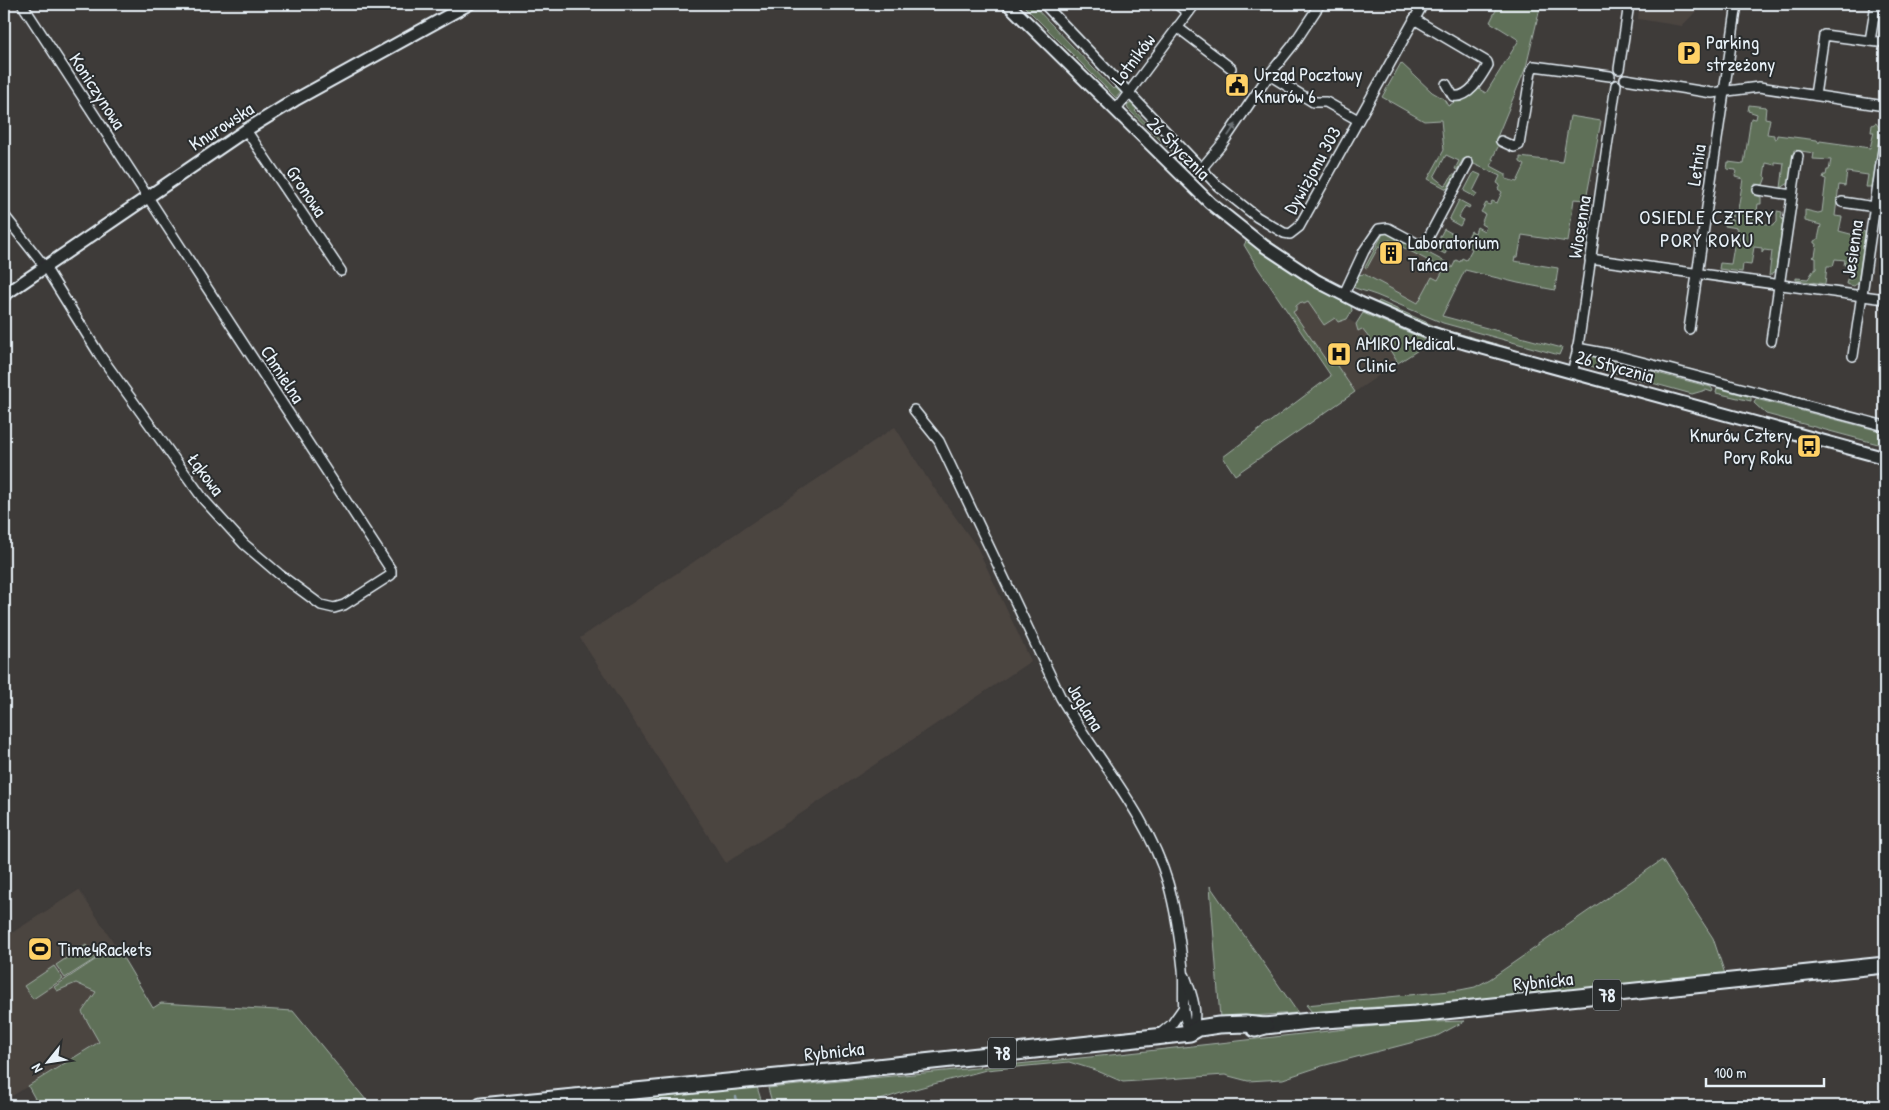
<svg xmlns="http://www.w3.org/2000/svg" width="1889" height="1110" font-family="'Patrick Hand',sans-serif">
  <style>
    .built { fill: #4c4541 }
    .green { fill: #5f7059; stroke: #a4b0a8 }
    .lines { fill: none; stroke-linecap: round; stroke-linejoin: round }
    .stream { stroke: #8d9fa9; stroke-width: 2.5 }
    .minor-casing { stroke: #e8f1f8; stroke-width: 12 }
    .tertiary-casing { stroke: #e8f1f8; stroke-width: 15 }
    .primary-casing { stroke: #e8f1f8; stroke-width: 19 }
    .minor { stroke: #2a2d2e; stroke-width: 9 }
    .tertiary { stroke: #2a2d2e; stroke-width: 11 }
    .primary { stroke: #2a2d2e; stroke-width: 15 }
    .oneway { fill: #6c7275 }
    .labels { text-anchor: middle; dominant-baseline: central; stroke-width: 4; stroke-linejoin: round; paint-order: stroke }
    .shield { fill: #2a2d2e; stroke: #afb6bb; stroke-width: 1 }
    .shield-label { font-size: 18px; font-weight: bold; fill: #e8f1f8 }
    .poi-label { font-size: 19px; fill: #e8f1f8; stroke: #2a2d2e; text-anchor: start }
    .street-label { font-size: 19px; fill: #e8f1f8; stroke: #2a2d2e }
    .neighbourhood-label { font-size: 20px; letter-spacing: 1px; fill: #e8f1f8; stroke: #2a2d2e }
  </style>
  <rect width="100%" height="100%" fill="#3e3b39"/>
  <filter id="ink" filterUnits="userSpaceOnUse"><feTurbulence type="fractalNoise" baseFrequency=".02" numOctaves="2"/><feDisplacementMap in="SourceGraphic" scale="10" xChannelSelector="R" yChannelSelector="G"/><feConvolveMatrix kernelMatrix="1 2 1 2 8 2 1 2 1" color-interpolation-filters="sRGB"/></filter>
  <g filter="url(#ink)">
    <!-- built -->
    <g class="built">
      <polygon points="1640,4 1703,4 1682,26 1638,19"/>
      <polygon points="1384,232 1463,274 1442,316 1361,273"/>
      <polygon points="1258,268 1356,324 1410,354 1346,398"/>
      <polygon points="895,427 929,481 977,547 1031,661 726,863 580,638"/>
      <polygon points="79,890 116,946 54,987 57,990 76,983 96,992 82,1012 99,1042 4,1101 4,938"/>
    </g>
    <!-- green -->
    <g class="green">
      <polygon points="1014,4 1018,4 1111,96 1112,99"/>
      <polygon points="1022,4 1032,4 1113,89 1118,85 1122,91 1116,98"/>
      <polygon points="1499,4 1541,4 1526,67 1495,142 1499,145 1492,159 1494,160 1491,166 1506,174 1506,179 1517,182 1525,165 1520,162 1520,157 1562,162 1570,116 1601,121 1586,200 1574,199 1568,242 1522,235 1518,257 1515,257 1514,261 1558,268 1555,290 1518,283 1465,270 1442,316 1562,348 1559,355 1443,323 1376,295 1352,287 1358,275 1364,274 1418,303 1432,277 1438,280 1444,269 1389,240 1384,248 1379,246 1367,268 1365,267 1384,232 1397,239 1398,237 1451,265 1450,267 1452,268 1456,260 1460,262 1462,258 1466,260 1472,249 1468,246 1470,243 1466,241 1471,231 1475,233 1477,227 1484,231 1486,227 1481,224 1485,214 1481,212 1486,203 1490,205 1492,201 1497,203 1502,192 1498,189 1500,185 1497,183 1500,176 1463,159 1457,170 1455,169 1459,161 1446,155 1434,177 1444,185 1447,184 1452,175 1455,175 1447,189 1428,179 1444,150 1441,120 1424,121 1382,97 1401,63 1432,92 1444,99 1448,106 1477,88 1486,93 1519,40 1490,22"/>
      <polygon points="1132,102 1139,107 1135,111 1188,167 1128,109 1127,106"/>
      <polygon points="1749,105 1766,107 1765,118 1770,119 1767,134 1774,135 1774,138 1776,139 1777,135 1817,140 1819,143 1820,141 1870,148 1874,132 1871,132 1872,125 1876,123 1881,130 1872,187 1866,187 1868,175 1847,172 1845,186 1839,185 1835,216 1842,217 1839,231 1858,236 1860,234 1861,231 1865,232 1858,283 1854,286 1846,284 1847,279 1852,279 1853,267 1844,265 1845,260 1835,259 1833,266 1827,266 1825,284 1796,280 1796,278 1808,279 1813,271 1816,269 1816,258 1812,257 1815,256 1817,244 1814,243 1814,241 1818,239 1821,225 1805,221 1805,210 1818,213 1822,212 1826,179 1823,178 1824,175 1826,175 1827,170 1829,170 1831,160 1813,159 1814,153 1794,150 1789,183 1781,188 1784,163 1775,162 1775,165 1766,163 1764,176 1766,177 1763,185 1755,184 1754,195 1761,197 1761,204 1758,204 1756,219 1761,220 1761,223 1774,225 1777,222 1777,211 1782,212 1781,218 1783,219 1776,271 1769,276 1772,251 1764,250 1762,253 1762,248 1754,247 1751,265 1743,264 1742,272 1719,269 1720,263 1731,264 1737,228 1725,226 1726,219 1735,220 1736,217 1729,216 1729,214 1737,215 1743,179 1735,177 1736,170 1727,169 1728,162 1744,164 1751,118 1756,119 1757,114 1748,111"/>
      <polygon points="1126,112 1228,211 1295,259 1344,289 1312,273 1225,211"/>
      <polygon points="1474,172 1481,175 1473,191 1477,194 1475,197 1464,191"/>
      <polygon points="1459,200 1470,206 1469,208 1465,206 1459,217 1463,220 1460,226 1449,220"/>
      <polygon points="1444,229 1455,235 1452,241 1448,238 1444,245 1448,248 1445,254 1434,248"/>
      <polygon points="1247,240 1316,287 1351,305 1352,311 1347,319 1338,322 1335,318 1324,325 1308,302 1304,304 1301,302 1296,306 1296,310 1293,312 1330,366 1335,363 1355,392 1235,475 1223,457 1331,376 1258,268 1244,245"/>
      <polygon points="1379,301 1439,328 1510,348 1507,351 1439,331 1376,306"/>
      <polygon points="1363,313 1424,339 1426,345 1398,363 1385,342 1377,348 1362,329 1358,331 1356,324"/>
      <polygon points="1584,356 1591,356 1711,387 1713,390 1712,392 1706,390 1692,394 1583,364 1582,361"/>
      <polygon points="1717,388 1751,397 1751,401 1716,393"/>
      <polygon points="1756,399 1880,431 1881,438 1878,444 1766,414 1754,403"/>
      <polygon points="1662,860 1713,938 1725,974 1481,1002 1403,1008 1377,1007 1312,1012 1306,1005 1460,990 1475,987 1490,979"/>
      <polygon points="1210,886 1298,1013 1220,1018"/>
      <polygon points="86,945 95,959 65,978 56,965"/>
      <polygon points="116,946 153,1008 161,1003 293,1011 371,1106 279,1106 267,1100 214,1106 39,1106 28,1086 99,1042 82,1012 96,992 76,983 57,991 54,987"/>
      <polygon points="54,966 63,979 33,999 24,986"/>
      <polygon points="1465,1021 1437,1036 1322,1066 1283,1079 1248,1081 1225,1075 1123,1082 1095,1070 1069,1062 986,1070 904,1092 862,1106 773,1106 768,1088 1111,1055 1401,1023"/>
      <polygon points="757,1087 763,1106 568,1105"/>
    </g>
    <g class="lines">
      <!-- stream -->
      <polyline class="stream" points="736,1097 738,1106"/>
      <defs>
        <g id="minor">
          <polyline points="1044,4 1218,186 1257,217 1284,233 1290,234 1299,227 1423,4"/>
          <polyline points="1177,4 1188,13"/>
          <path d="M1414,19L1487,62L1488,65C1481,77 1469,99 1453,96L1446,84"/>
          <polyline points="1177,27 1231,68"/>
          <polyline points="1870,41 1876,4"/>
          <polyline points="1619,69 1629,4"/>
          <polyline points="1269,75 1313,102 1326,102 1358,120"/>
          <polyline points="1625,79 1712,93 1759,87 1885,106"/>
          <polyline points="1815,95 1824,35 1878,42"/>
          <polyline points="1116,110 1195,4"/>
          <polyline points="246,130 341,271"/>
          <polyline points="1501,141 1514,147 1519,145 1531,71 1534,66 1610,76"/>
          <polyline points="1202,168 1222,144 1269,75 1293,45 1320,4"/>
          <polyline points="1758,190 1792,195"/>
          <polyline points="1842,202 1875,207"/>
          <polyline points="4,215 45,267 99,354 204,500 244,544 279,574 321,605 334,608 344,605 391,575 391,570 22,4"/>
          <polyline points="1590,259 1885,299"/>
          <polyline points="1344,294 1364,251 1379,229 1388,228 1418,244 1426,242 1468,163"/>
          <polyline points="1689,329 1737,4"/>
          <polyline points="1771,341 1798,156"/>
          <polyline points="1577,348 1615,355 1885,426"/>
          <polyline points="1853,356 1885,136"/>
          <polyline points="1572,373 1577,353 1616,85"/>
          <path d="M914,410L939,441L1061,698C1097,759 1148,815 1168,883C1176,911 1180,940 1183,969C1185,990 1180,1014 1190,1033"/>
          <path d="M1185,976C1191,992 1200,1015 1191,1031"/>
          <polyline points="1160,1034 1172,1024 1184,1007"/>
        </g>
        <g id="tertiary">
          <polyline points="1008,4 1210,203 1264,246 1317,281 1360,303 1425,331 1468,344 1885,458"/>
          <polyline points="4,295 246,130 295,100 469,4"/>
        </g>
        <g id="primary">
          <polyline points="1255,1029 1265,1026 1309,1021 1416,1014 1885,965"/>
          <polyline points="481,1106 849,1070 1155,1037 1190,1033 1199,1028 1219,1025 1245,1024 1265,1026"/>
        </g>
      </defs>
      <!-- minor casing -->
      <use href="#minor" class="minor-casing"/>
      <!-- tertiary casing -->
      <use href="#tertiary" class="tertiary-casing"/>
      <!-- primary casing -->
      <use href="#primary" class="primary-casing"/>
      <!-- minor -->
      <use href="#minor" class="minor"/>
      <!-- tertiary -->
      <use href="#tertiary" class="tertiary"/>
      <!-- primary -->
      <use href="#primary" class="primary"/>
    </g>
    <!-- one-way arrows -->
    <defs><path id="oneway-solid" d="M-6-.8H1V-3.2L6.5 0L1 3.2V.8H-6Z" transform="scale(1.25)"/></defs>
    <use class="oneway" href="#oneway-solid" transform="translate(1232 130) rotate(-56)"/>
  </g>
  <!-- icons -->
  <defs>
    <symbol id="parking-square" viewBox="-11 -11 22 22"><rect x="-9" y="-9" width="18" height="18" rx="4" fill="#ffd166" stroke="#2a2d2e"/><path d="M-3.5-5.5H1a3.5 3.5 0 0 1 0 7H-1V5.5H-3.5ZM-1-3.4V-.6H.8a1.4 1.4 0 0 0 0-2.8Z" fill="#111"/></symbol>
    <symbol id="civic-square" viewBox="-11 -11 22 22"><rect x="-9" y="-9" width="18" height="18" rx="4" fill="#ffd166" stroke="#2a2d2e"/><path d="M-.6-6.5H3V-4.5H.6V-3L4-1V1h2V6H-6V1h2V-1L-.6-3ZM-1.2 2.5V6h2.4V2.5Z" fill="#111"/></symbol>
    <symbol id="building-square" viewBox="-11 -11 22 22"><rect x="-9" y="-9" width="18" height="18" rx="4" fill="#ffd166" stroke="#2a2d2e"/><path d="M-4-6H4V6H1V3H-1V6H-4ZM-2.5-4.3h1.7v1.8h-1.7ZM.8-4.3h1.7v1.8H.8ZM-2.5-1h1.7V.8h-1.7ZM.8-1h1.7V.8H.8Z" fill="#111"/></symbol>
    <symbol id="hospital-square" viewBox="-11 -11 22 22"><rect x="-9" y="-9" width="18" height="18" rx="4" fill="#ffd166" stroke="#2a2d2e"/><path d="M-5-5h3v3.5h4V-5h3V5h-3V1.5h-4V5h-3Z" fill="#111"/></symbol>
    <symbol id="bus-square" viewBox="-11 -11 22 22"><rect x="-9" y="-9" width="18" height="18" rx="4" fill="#ffd166" stroke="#2a2d2e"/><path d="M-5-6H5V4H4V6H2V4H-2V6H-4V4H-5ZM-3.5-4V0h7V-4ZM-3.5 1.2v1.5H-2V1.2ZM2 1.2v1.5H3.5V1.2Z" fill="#111"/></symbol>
    <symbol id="stadium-square" viewBox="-11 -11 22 22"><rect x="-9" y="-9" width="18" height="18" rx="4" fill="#ffd166" stroke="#2a2d2e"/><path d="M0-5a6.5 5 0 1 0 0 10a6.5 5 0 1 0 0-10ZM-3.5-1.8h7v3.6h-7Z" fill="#111"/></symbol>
  </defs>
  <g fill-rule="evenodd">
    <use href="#parking-square" x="1675" y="39" width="28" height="28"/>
    <use href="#civic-square" x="1223" y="71" width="28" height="28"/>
    <use href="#building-square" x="1377" y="239" width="28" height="28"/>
    <use href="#hospital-square" x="1325" y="340" width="28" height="28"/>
    <use href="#bus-square" x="1795" y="432" width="28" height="28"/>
    <use href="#stadium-square" x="26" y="935" width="28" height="28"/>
  </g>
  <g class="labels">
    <!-- shield labels -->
    <g class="shield">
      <rect x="1593" y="979.5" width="28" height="31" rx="4"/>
      <rect x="988" y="1037.5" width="28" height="31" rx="4"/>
    </g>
    <g class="shield-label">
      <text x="1607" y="995">78</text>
      <text x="1002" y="1053">78</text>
    </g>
    <!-- poi labels -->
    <g class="poi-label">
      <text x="1706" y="42">Parking<tspan x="1706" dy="22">strzeżony</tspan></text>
      <text x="1254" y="74">Urząd Pocztowy<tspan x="1254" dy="22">Knurów 6</tspan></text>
      <text x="1408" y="242">Laboratorium<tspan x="1408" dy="22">Tańca</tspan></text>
      <text x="1356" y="343">AMIRO Medical<tspan x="1356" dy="22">Clinic</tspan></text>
      <text x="1792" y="435" text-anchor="end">Knurów Cztery<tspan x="1792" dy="22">Pory Roku</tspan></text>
      <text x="58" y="949">Time4Rackets</text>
    </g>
    <!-- street labels -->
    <g class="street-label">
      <text transform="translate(1133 59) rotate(-53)">Lotników</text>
      <text transform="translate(98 91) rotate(57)">Koniczynowa</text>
      <text transform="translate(221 126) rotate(-33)">Knurowska</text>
      <text transform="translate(1179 148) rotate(45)">26 Stycznia</text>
      <text transform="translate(1696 165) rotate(-82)">Letnia</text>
      <text transform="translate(1312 170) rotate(-61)">Dywizjonu 303</text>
      <text transform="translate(307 191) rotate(56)">Gronowa</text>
      <text transform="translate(1579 227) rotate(-81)">Wiosenna</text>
      <text transform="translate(1852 249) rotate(-82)">Jesienna</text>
      <text transform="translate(1615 366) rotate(15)">26 Stycznia</text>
      <text transform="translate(283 374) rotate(57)">Chmielna</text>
      <text transform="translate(206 474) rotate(53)">Łąkowa</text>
      <text transform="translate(1086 707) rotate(59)">Jaglana</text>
      <text transform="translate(1543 981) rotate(-6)">Rybnicka</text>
      <text transform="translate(834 1051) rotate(-6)">Rybnicka</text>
    </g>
    <!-- neighbourhood labels -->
    <g class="neighbourhood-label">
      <text x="1707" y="216">OSIEDLE CZTERY<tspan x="1707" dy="23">PORY ROKU</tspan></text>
    </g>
  </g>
  <!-- margin -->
  <rect width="1889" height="1110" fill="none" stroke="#2a2d2e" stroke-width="20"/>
  <rect x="10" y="10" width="1869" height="1090" fill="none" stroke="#e8f1f8" stroke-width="2" filter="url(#ink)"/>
  <!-- north arrow -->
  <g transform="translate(48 1062) rotate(240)" stroke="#2a2d2e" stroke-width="4" paint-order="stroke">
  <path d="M0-4L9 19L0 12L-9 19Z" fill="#e8f1f8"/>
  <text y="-8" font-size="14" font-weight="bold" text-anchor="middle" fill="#e8f1f8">N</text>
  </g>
  <!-- scale -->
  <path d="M1706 1078v8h118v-8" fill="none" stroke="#e8f1f8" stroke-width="2.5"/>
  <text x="1714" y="1078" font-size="15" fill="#e8f1f8" stroke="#2a2d2e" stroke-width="4" paint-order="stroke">100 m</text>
</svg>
